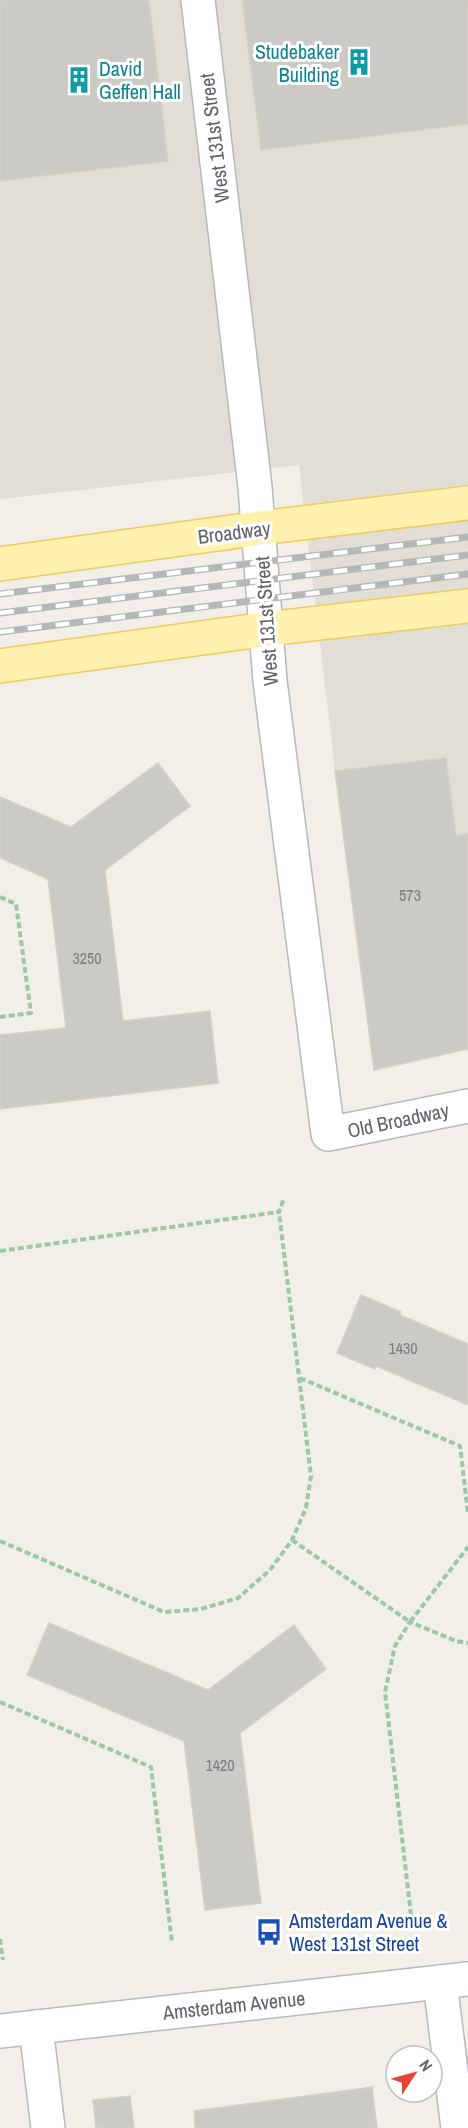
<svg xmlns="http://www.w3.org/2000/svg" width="468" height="2128" font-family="'Archivo Narrow',sans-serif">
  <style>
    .education { fill: #e1ded6 }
    .building { fill: #cccac5; stroke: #d6d1c6; stroke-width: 1.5 }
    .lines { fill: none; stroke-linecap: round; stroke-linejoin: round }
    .street-casing { stroke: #b5b8bc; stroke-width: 36 }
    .secondary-casing { stroke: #b6babf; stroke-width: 36 }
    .primary-casing { stroke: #f2c960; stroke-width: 36 }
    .path { stroke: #9cc7a9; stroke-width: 4; stroke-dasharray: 6 3; stroke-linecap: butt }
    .street { stroke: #fff; stroke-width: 33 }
    .secondary { stroke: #fff; stroke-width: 33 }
    .primary { stroke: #fff2af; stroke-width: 33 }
    .rail-casing { stroke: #b6b7b8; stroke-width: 7 }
    .rail { stroke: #fff; stroke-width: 4.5; stroke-dasharray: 14; stroke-linecap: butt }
    .labels { text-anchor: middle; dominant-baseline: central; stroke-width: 6; stroke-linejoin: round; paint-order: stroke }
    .number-label { font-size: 16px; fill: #7a7d7f }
    .culture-label { font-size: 20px; fill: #0d838f; stroke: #fff; text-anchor: end }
    .street-label { font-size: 20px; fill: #5f6368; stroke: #fff }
    .transit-label { font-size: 20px; fill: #164399; stroke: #fff; text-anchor: start }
  </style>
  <rect width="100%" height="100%" fill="#f1efe8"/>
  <!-- education -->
  <polygon class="education" points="0,0 468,0 468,1049 374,1070 335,771 299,465 0,499"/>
  <!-- building -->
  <g class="building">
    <polygon points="0,0 149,0 168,161 0,181"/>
    <polygon points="242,0 468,0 468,124 261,150"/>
    <polygon points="446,758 456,836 468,833 468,1049 374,1070 335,771"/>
    <polygon points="158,763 190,806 105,870 123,1021 210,1011 218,1083 0,1109 0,1035 66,1028 48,879 0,858 0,797 71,827"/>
    <polygon points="361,1295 401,1312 400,1315 468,1344 468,1405 376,1366 375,1369 337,1353"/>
    <polygon points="49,1623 208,1690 294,1625 326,1669 240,1733 261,1903 205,1910 184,1741 27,1675"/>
    <polygon points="372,2087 377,2128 195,2128 194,2111"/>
    <polygon points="130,2096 134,2128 96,2128 93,2100"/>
  </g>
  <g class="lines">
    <defs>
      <g id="street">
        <polyline points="198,0 255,487 270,681 328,1134 468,1106"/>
        <polyline points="440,1982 458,2128"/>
        <polyline points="36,2027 48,2128"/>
      </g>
      <polyline id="secondary" points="0,2031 468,1979"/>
      <g id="primary">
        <polyline points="0,564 260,528 468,503"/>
        <polyline points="0,666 267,629 468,606"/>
      </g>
    </defs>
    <!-- street casing -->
    <use href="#street" class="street-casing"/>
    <!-- secondary casing -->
    <use href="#secondary" class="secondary-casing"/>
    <!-- primary casing -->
    <use href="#primary" class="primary-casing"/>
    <!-- path -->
    <g class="path">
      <polyline points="0,897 16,904 31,1013 0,1017"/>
      <polyline points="0,1251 279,1212 284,1198"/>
      <polyline points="300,1378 460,1446 468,1514"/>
      <polyline points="292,1540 410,1622 468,1547"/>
      <polyline points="0,1541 164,1612 201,1609 238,1598 270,1570 292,1540 306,1508 311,1476 279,1212"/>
      <polyline points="0,1702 151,1767 172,1943"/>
      <polyline points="411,1915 385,1692 395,1646 410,1622 456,1641 468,1643"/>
      <polyline points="0,1939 3,1960"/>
    </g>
    <!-- street -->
    <use href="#street" class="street"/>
    <!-- secondary -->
    <use href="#secondary" class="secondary"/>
    <!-- primary -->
    <use href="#primary" class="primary"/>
    <defs>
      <g id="rail">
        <polyline points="0,594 468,537"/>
        <polyline points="0,613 468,555"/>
        <polyline points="0,632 468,574"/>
      </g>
    </defs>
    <!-- rail casing -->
    <use href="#rail" class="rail-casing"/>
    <!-- rail -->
    <use href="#rail" class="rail"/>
  </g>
  <!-- icons -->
  <defs>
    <symbol id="building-bare" viewBox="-9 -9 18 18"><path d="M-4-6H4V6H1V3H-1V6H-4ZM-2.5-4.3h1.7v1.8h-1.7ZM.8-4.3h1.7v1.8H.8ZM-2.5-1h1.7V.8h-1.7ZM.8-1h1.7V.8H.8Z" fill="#0f9aa8" stroke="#fff" stroke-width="2.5" paint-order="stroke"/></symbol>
    <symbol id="bus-bare" viewBox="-9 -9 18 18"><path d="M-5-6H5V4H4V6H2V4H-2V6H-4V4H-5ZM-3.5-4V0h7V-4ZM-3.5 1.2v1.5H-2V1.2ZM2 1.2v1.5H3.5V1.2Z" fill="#1a4fb4" stroke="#fff" stroke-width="2.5" paint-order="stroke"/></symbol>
  </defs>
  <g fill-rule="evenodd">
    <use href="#building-bare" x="340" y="43" width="38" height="38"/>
    <use href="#building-bare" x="60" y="61" width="38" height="38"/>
    <use href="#bus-bare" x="250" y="1913" width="38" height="38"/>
  </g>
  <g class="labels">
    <!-- number labels -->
    <g class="number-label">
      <text x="410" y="895">573</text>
      <text x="87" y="958">3250</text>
      <text x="403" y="1348">1430</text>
      <text x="220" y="1765">1420</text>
    </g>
    <!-- culture labels -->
    <g class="culture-label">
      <text x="339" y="51">Studebaker<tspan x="339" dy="23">Building</tspan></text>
      <text x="99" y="68" text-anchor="start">David<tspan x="99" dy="23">Geffen Hall</tspan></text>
    </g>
    <!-- street labels -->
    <g class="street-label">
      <text transform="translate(214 138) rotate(-97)">West 131st Street</text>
      <text transform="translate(234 532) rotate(-7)">Broadway</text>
      <text transform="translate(266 621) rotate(-94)">West 131st Street</text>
      <text transform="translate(398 1120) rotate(-12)">Old Broadway</text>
      <text transform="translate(234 2005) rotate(-6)">Amsterdam Avenue</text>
    </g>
    <!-- transit labels -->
    <g class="transit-label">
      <text x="289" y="1920">Amsterdam Avenue &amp;<tspan x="289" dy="23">West 131st Street</tspan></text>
    </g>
  </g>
  <!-- north arrow -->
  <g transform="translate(414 2074) rotate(54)"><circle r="28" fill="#ffffff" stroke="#bfc1c3" stroke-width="1.5"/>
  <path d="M0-4.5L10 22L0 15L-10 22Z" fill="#ea4335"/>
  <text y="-9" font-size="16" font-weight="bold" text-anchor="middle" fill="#5f6368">N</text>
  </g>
</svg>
